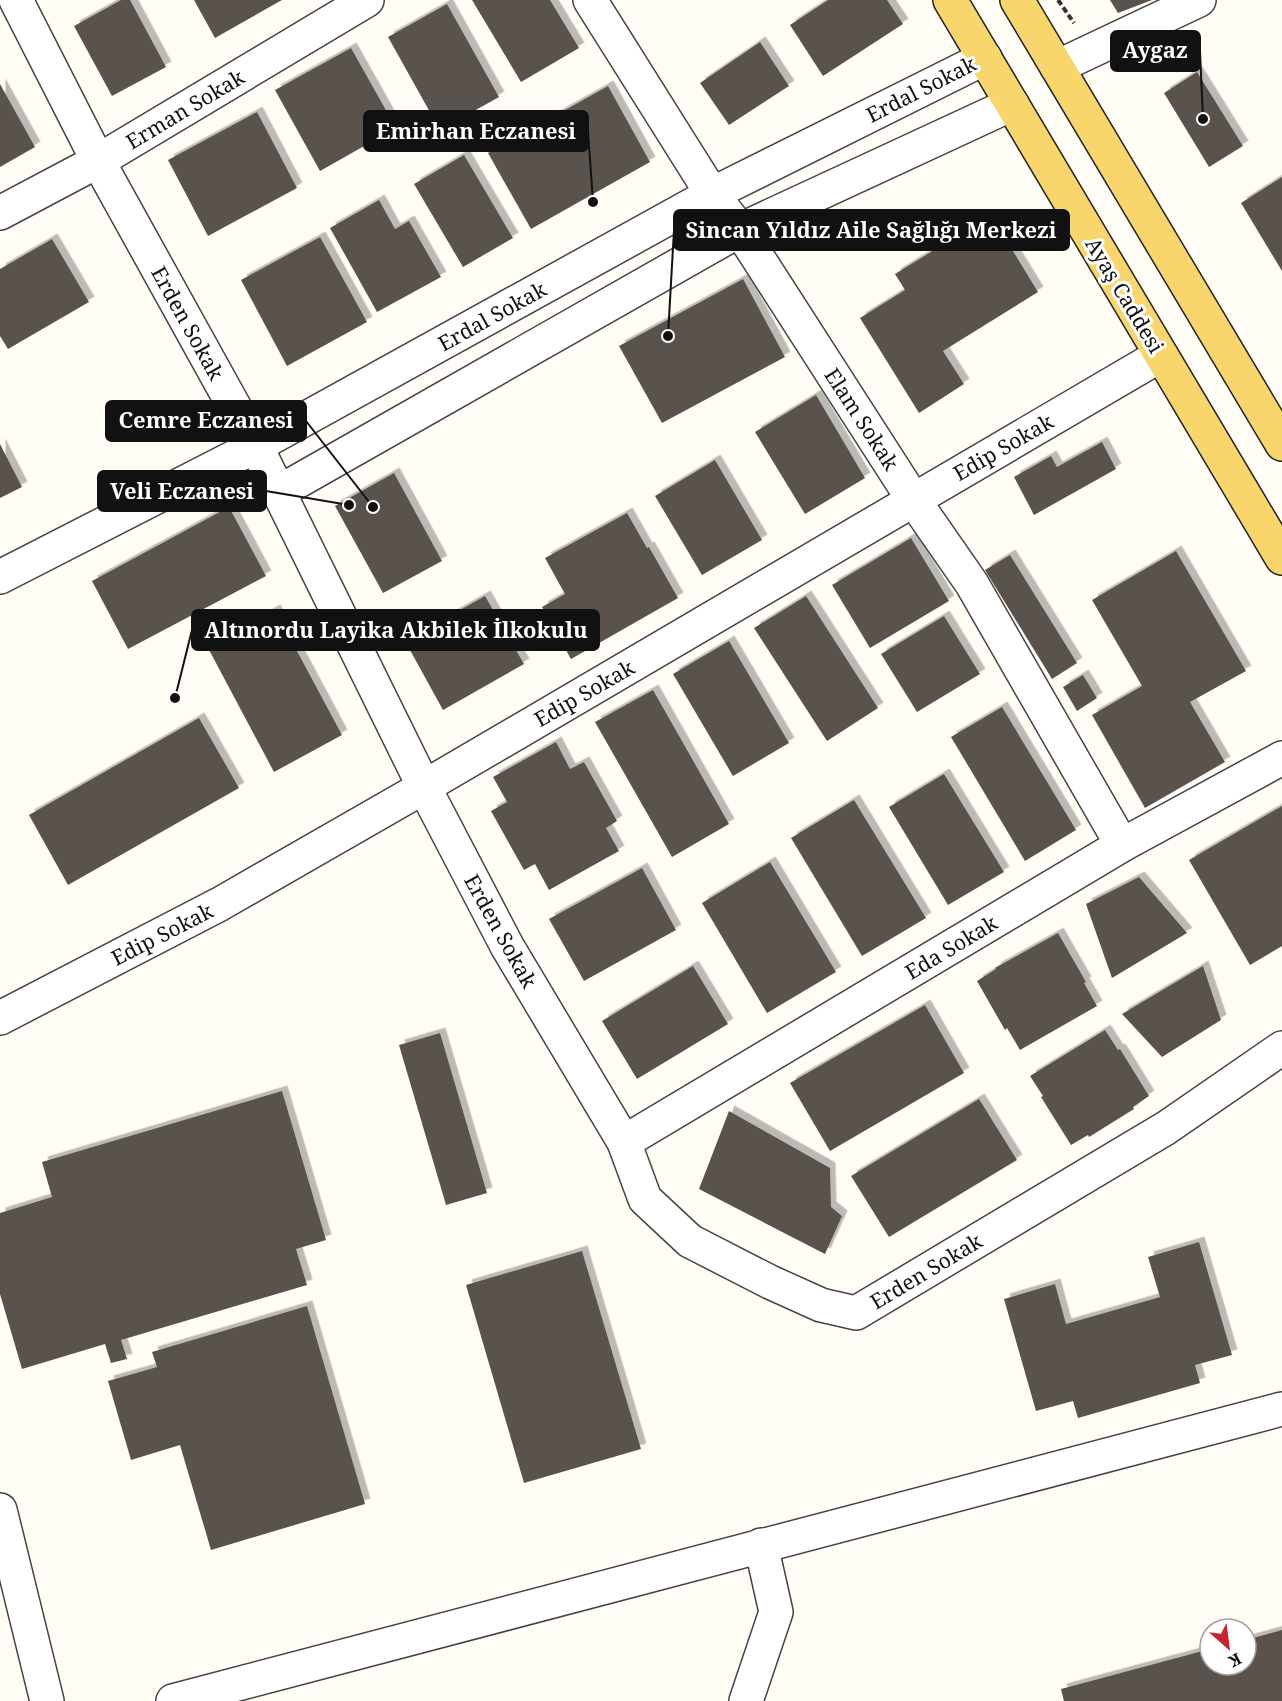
<svg xmlns="http://www.w3.org/2000/svg" width="1282" height="1701" font-family="'Noto Serif',serif">
  <style>
    .building { fill: #5a524d; filter: url(#shadow) }
    .lines { fill: none; stroke-linecap: round; stroke-linejoin: round }
    .minor-casing { stroke: #444; stroke-width: 36 }
    .major-casing { stroke: #222; stroke-width: 36 }
    .path { stroke: #333; stroke-width: 4; stroke-dasharray: 6 3; stroke-linecap: butt }
    .minor { stroke: #fff; stroke-width: 33 }
    .major { stroke: #f9d66b; stroke-width: 33 }
    .labels { text-anchor: middle; dominant-baseline: central; stroke-width: 6; stroke-linejoin: round; paint-order: stroke }
    .street-label { font-size: 21px; fill: #111; stroke: #fff }
    .leader { fill: none; stroke: #111; stroke-width: 2 }
    .callout-dot { fill: #111; stroke: #fff; stroke-width: 2 }
    .callout { fill: #111; stroke: #111; stroke-width: 2 }
    .callout-label { font-size: 22px; text-anchor: middle; font-weight: bold; fill: #fff }
  </style>
  <defs>
    <filter id="shadow"><feDropShadow dx="5.5" dy="-5.5" stdDeviation="0" flood-color="#0004"/></filter>
  </defs>
  <rect width="100%" height="100%" fill="#fffdf5"/>
  <!-- building -->
  <g class="building">
    <polygon points="121,0 130,0 166,67 112,96 74,26"/>
    <polygon points="194,0 282,0 215,38"/>
    <polygon points="472,0 550,0 579,48 521,82"/>
    <polygon points="828,0 887,0 903,24 823,76 790,25"/>
    <polygon points="1110,0 1152,0 1118,13"/>
    <polygon points="447,4 499,97 440,130 388,37"/>
    <polygon points="760,42 789,86 729,125 700,83"/>
    <polygon points="351,48 396,128 320,171 275,90"/>
    <polygon points="1197,72 1243,146 1209,167 1164,93"/>
    <polygon points="0,84 35,147 0,167"/>
    <polygon points="608,86 650,162 531,229 488,153"/>
    <polygon points="257,112 297,188 208,236 168,160"/>
    <polygon points="464,155 513,238 463,267 414,184"/>
    <polygon points="1282,177 1282,271 1241,203"/>
    <polygon points="379,200 395,229 409,221 441,277 377,312 330,228"/>
    <polygon points="991,215 1038,292 943,351 964,384 919,413 860,318 905,290 895,274"/>
    <polygon points="320,237 367,322 287,366 241,280"/>
    <polygon points="52,239 89,302 8,349 0,336 0,269"/>
    <polygon points="743,279 785,357 662,423 619,346"/>
    <polygon points="816,395 865,478 805,514 755,432"/>
    <polygon points="1102,442 1116,469 1034,515 1014,477 1051,456 1057,467"/>
    <polygon points="0,444 22,487 0,498"/>
    <polygon points="715,460 762,540 702,575 655,496"/>
    <polygon points="394,473 442,561 383,593 335,506"/>
    <polygon points="229,507 266,576 128,649 92,581"/>
    <polygon points="627,513 647,548 649,547 678,598 571,659 542,607 565,594 545,558"/>
    <polygon points="911,538 949,601 870,648 832,585"/>
    <polygon points="1176,551 1246,671 1190,702 1225,762 1145,808 1092,715 1142,686 1092,600"/>
    <polygon points="1010,555 1077,663 1052,679 985,570"/>
    <polygon points="485,596 524,664 443,710 405,641"/>
    <polygon points="806,596 878,708 827,741 754,628"/>
    <polygon points="275,610 342,735 274,772 207,646"/>
    <polygon points="944,616 980,674 917,712 881,654"/>
    <polygon points="729,641 789,743 733,776 673,674"/>
    <polygon points="1083,675 1097,698 1077,711 1063,687"/>
    <polygon points="653,690 729,824 672,857 595,722"/>
    <polygon points="1002,707 1076,830 1025,861 951,737"/>
    <polygon points="199,718 239,788 68,885 29,815"/>
    <polygon points="556,742 570,769 584,762 617,821 606,828 619,851 549,890 535,864 524,870 491,811 507,802 493,777"/>
    <polygon points="944,774 1004,872 948,905 889,807"/>
    <polygon points="854,800 926,918 862,956 791,838"/>
    <polygon points="1282,806 1282,946 1250,965 1189,860"/>
    <polygon points="770,862 836,972 767,1013 702,903"/>
    <polygon points="642,868 676,930 584,981 549,919"/>
    <polygon points="1139,877 1187,933 1112,978 1086,904"/>
    <polygon points="1058,933 1086,982 1084,983 1097,1006 1020,1050 1007,1028 1005,1030 977,981 996,969 995,968"/>
    <polygon points="693,966 728,1024 637,1079 602,1021"/>
    <polygon points="1203,966 1221,1020 1162,1057 1122,1014"/>
    <polygon points="925,1005 964,1073 830,1151 790,1083"/>
    <polygon points="1105,1030 1118,1050 1120,1049 1149,1096 1133,1107 1134,1109 1089,1137 1088,1135 1071,1145 1041,1097 1043,1096 1030,1076"/>
    <polygon points="440,1033 487,1193 446,1205 399,1045"/>
    <polygon points="282,1091 326,1240 296,1249 307,1285 121,1340 127,1359 111,1363 105,1344 22,1369 0,1294 0,1213 52,1197 42,1162"/>
    <polygon points="979,1099 1017,1160 889,1237 851,1176"/>
    <polygon points="729,1111 830,1168 831,1207 842,1216 825,1254 699,1189"/>
    <polygon points="1199,1242 1232,1355 1195,1365 1200,1383 1078,1418 1073,1401 1036,1411 1004,1299 1055,1284 1066,1324 1160,1297 1148,1257"/>
    <polygon points="582,1251 641,1449 524,1483 466,1285"/>
    <polygon points="307,1306 365,1504 211,1550 180,1445 131,1460 108,1381 157,1367 152,1352"/>
    <polygon points="1282,1630 1282,1701 1064,1701 1061,1689 1210,1649 1210,1665 1246,1665 1246,1640"/>
  </g>
  <g class="lines">
    <defs>
      <g id="minor">
        <polyline points="16,0 98,161 256,446 424,787 507,946 624,1142 645,1199 690,1241 770,1282 821,1305 856,1313 1166,1128 1282,1048"/>
        <polyline points="590,0 712,194 740,230 913,499 972,584 1122,845"/>
        <polyline points="1057,67 1199,0"/>
        <polyline points="0,213 98,161 367,0"/>
        <polyline points="279,492 740,230 1012,104"/>
        <polyline points="0,577 256,446 712,194 985,58"/>
        <polyline points="0,1018 220,904 424,787 1161,355"/>
        <polyline points="624,1142 1122,845 1282,758"/>
        <polyline points="0,1510 47,1701"/>
        <polyline points="173,1701 1282,1409"/>
        <polyline points="746,1701 776,1612 761,1545"/>
      </g>
      <g id="major">
        <polyline points="950,0 1282,558"/>
        <polyline points="1017,0 1282,444"/>
      </g>
    </defs>
    <!-- minor casing -->
    <use href="#minor" class="minor-casing"/>
    <!-- major casing -->
    <use href="#major" class="major-casing"/>
    <!-- path -->
    <polyline class="path" points="1058,0 1074,23"/>
    <!-- minor -->
    <use href="#minor" class="minor"/>
    <!-- major -->
    <use href="#major" class="major"/>
  </g>
  <g class="labels">
    <!-- street labels -->
    <g class="street-label">
      <text transform="translate(921 89) rotate(-27)">Erdal Sokak</text>
      <text transform="translate(185 109) rotate(-31)">Erman Sokak</text>
      <text transform="translate(1125 295) rotate(59)">Ayaş Caddesi</text>
      <text transform="translate(492 316) rotate(-29)">Erdal Sokak</text>
      <text transform="translate(188 323) rotate(61)">Erden Sokak</text>
      <text transform="translate(862 419) rotate(57)">Elam Sokak</text>
      <text transform="translate(1003 447) rotate(-30)">Edip Sokak</text>
      <text transform="translate(584 693) rotate(-30)">Edip Sokak</text>
      <text transform="translate(501 931) rotate(61)">Erden Sokak</text>
      <text transform="translate(162 934) rotate(-27)">Edip Sokak</text>
      <text transform="translate(951 947) rotate(-31)">Eda Sokak</text>
      <text transform="translate(926 1271) rotate(-31)">Erden Sokak</text>
    </g>
  </g>
  <!-- callouts -->
  <path class="leader" d="M1203 119L1200 51M593 202L588 131M668 336L674 230M373 507L306 421M349 505L266 491M175 698L192 630"/>
  <g class="callout-dot">
    <circle cx="1203" cy="119" r="6"/>
    <circle cx="593" cy="202" r="6"/>
    <circle cx="668" cy="336" r="6"/>
    <circle cx="373" cy="507" r="6"/>
    <circle cx="349" cy="505" r="6"/>
    <circle cx="175" cy="698" r="6"/>
  </g>
  <g class="callout">
    <rect x="1111" y="31" width="89" height="40" rx="6"/>
    <rect x="364" y="111" width="224" height="40" rx="6"/>
    <rect x="674" y="210" width="395" height="40" rx="6"/>
    <rect x="106" y="401" width="200" height="40" rx="6"/>
    <rect x="98" y="471" width="168" height="40" rx="6"/>
    <rect x="192" y="610" width="407" height="40" rx="6"/>
  </g>
  <g class="callout-label">
    <text x="1155" y="58">Aygaz</text>
    <text x="476" y="139">Emirhan Eczanesi</text>
    <text x="871" y="238">Sincan Yıldız Aile Sağlığı Merkezi</text>
    <text x="206" y="428">Cemre Eczanesi</text>
    <text x="182" y="499">Veli Eczanesi</text>
    <text x="396" y="638">Altınordu Layika Akbilek İlkokulu</text>
  </g>
  <!-- north arrow -->
  <g transform="translate(1228 1647) rotate(152)"><circle r="28" fill="#ffffff" stroke="#a0a0a0" stroke-width="1.5"/>
  <path d="M0-4.5L10 22L0 15L-10 22Z" fill="#c4262e"/>
  <text y="-9" font-size="16" font-weight="bold" text-anchor="middle" fill="#111111">K</text>
  </g>
</svg>
